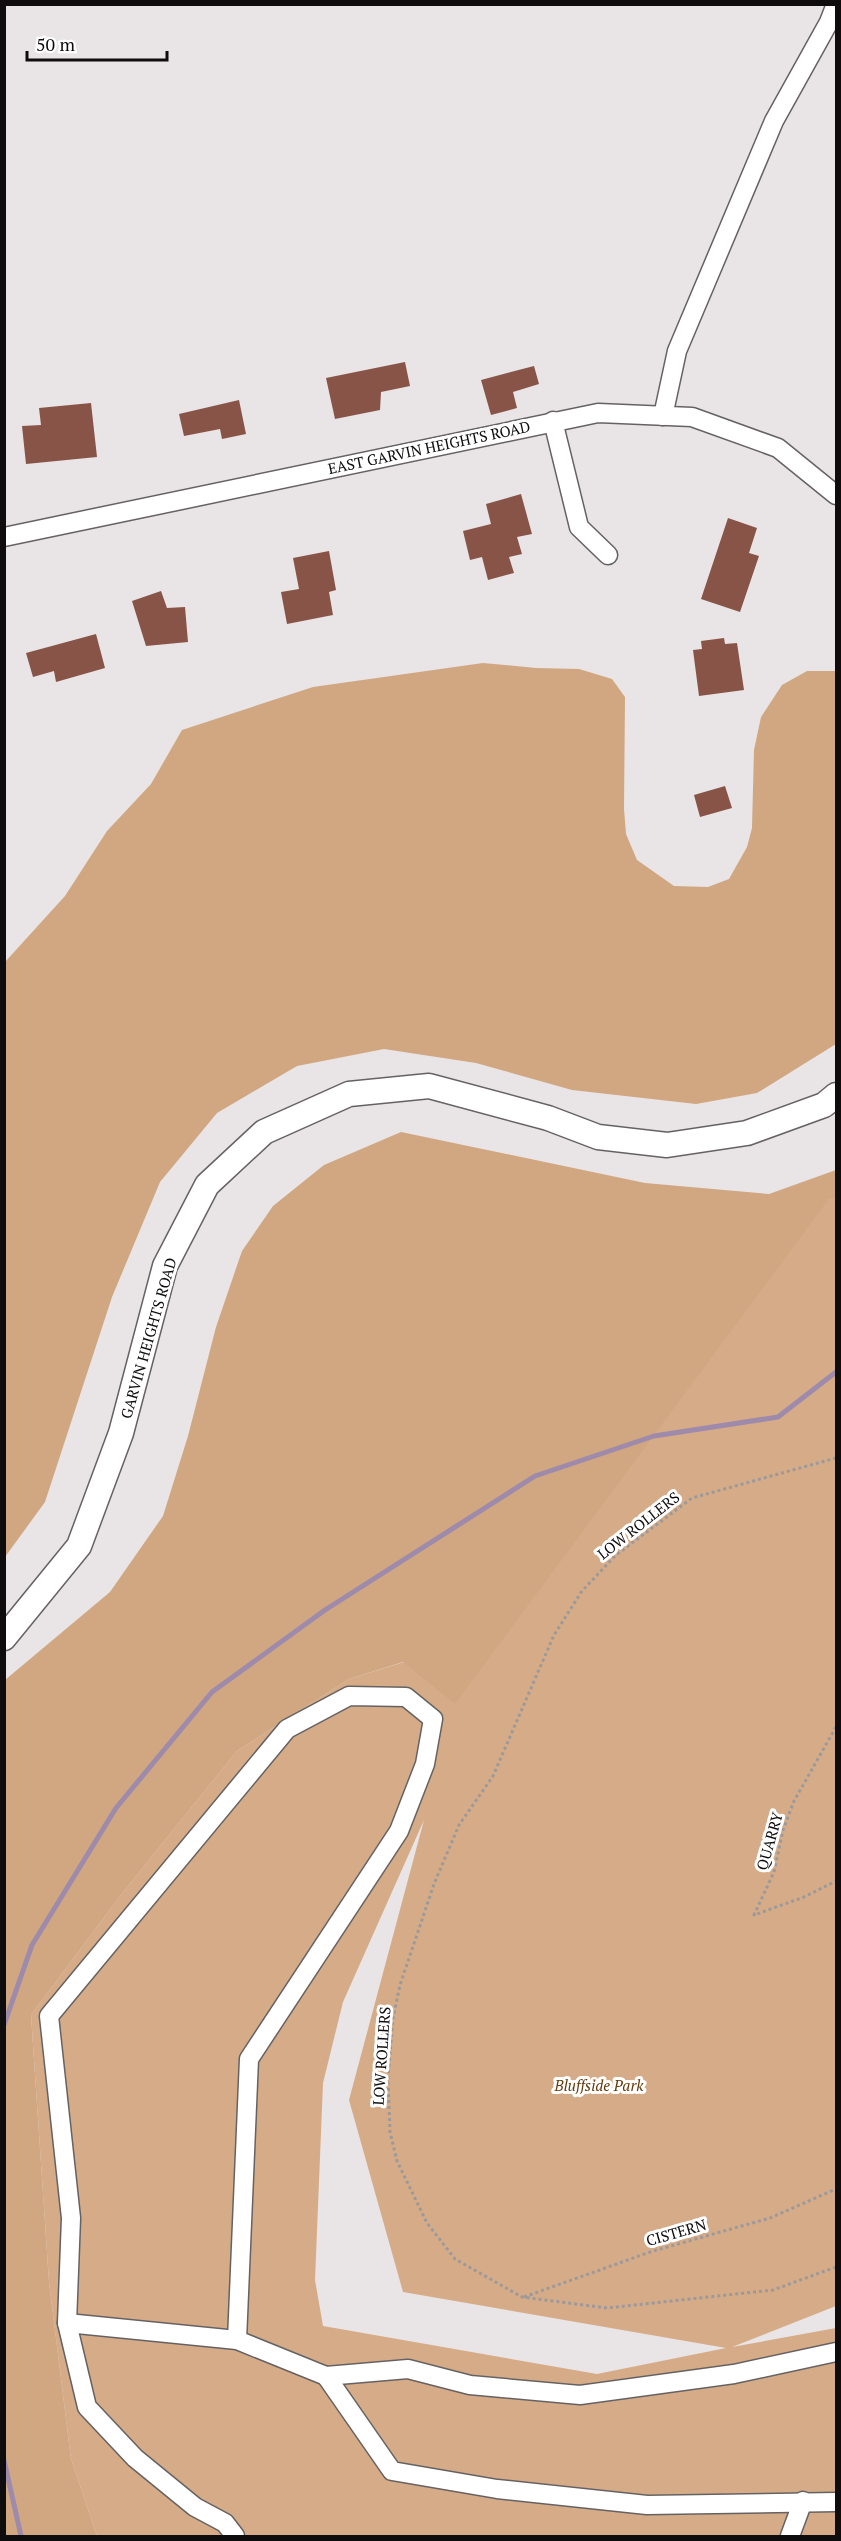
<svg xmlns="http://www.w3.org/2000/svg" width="841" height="2541" font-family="'PT Serif',serif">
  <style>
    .green { fill: #d5ac87; fill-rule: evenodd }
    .forest { fill: #d0a781 }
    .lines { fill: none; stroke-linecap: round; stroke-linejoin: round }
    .stream { stroke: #9e8aab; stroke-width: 5 }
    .building { fill: #875447 }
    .minor-casing { stroke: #666263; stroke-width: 21 }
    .major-casing { stroke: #666263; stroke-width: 27 }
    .path { stroke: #9d999a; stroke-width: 3; stroke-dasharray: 3 3; stroke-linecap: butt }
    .minor { stroke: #fff; stroke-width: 18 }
    .major { stroke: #fff; stroke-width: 24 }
    .labels { text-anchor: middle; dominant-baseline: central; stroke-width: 6; stroke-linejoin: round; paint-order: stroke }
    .street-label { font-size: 15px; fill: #0e0c0d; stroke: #fff }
    .park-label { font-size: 15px; font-style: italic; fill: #633a0c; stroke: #fff }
  </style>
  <rect width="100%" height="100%" fill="#e9e4e5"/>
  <!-- green -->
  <path class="green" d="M829,1198H836V2306L732,2347L836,2328V2536H97L71,2459L49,2282L31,2015L124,1891L237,1751L349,1679L404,1662L455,1703ZM424,1820L349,2100L403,2292L726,2348L597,2374L323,2326L315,2280L323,2083L343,2002Z"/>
  <!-- forest -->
  <g class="forest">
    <polygon points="483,663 536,668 579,669 612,679 625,697 624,809 626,834 637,860 674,886 708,887 729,879 747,847 752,828 754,750 761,717 782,685 807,671 836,671 836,1044 757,1093 696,1104 572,1090 476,1063 384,1049 297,1066 217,1113 160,1182 112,1297 45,1502 5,1557 5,962 65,896 107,831 151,784 182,730 313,687"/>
    <polygon points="401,1132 645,1183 769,1194 836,1170 836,1198 829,1199 455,1704 403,1662 349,1679 237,1751 124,1891 31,2015 49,2282 71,2459 97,2536 5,2536 5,1680 110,1592 163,1516 188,1436 216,1327 242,1251 273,1206 324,1165"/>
  </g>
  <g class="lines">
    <!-- stream -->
    <g class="stream">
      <polyline points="4,2025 32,1945 116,1808 212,1692 325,1610 535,1476 654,1436 778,1417 836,1372"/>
      <polyline points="4,2460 21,2536"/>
    </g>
  </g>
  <!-- building -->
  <g class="building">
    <polygon points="405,362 410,386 381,392 380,410 335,419 326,378"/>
    <polygon points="534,366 539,384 513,392 517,408 491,415 481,380"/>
    <polygon points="239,400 246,434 222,439 220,429 184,436 179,414"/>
    <polygon points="91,403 97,457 26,464 22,426 41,425 39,408"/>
    <polygon points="521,494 532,534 517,537 522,554 509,557 514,573 488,580 482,557 470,560 463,531 491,524 486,504"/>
    <polygon points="728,518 757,528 749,553 759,556 740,612 701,599"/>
    <polygon points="329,551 336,590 329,592 333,615 287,624 281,592 299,589 293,558"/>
    <polygon points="161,591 167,608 185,607 188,642 146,646 132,601"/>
    <polygon points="96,634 105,668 56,682 54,671 33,677 26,653"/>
    <polygon points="724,638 725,644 737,643 744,690 699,696 693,650 702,649 701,641"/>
    <polygon points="725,786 732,808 700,817 694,795"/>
  </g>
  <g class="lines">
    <defs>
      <g id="minor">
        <polyline points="663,416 677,351 774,121 829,22 836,4"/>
        <polyline points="553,421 579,527 608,555"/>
        <polyline points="4,537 598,413 692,417 778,448 836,495"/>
        <polyline points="67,2323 237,2340 326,2376 408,2369 470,2385 580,2395 734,2374 836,2352"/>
        <polyline points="326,2376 392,2471 497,2489 647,2505 836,2502"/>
        <polyline points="235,2536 225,2523 195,2507 135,2458 87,2407 67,2323 71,2218 49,2016 287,1729 349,1696 406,1697 433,1719 425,1764 399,1831 249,2059 237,2340"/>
        <polyline points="790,2536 803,2501"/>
      </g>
      <polyline id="major" points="4,1638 79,1546 121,1433 165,1266 207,1185 264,1132 349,1094 429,1086 548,1118 598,1137 667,1145 747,1133 824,1105 836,1095"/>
    </defs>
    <!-- minor casing -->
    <use href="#minor" class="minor-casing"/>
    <!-- major casing -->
    <use href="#major" class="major-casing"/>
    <!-- path -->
    <g class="path">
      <polyline points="836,1458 692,1498 616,1555 582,1591 554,1635 493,1776 459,1825 434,1884 400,1985 393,2018 388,2079 390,2132 397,2161 427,2223 455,2259 522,2297 607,2308 773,2290 836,2267"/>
      <polyline points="836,1727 794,1801 783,1830 774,1872 754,1915 804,1897 836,1881"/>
      <polyline points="524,2297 653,2251 770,2218 836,2189"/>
    </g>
    <!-- minor -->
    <use href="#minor" class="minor"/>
    <!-- major -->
    <use href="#major" class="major"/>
  </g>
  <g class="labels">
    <!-- street labels -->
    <g class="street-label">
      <text transform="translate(429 447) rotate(-12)">EAST GARVIN HEIGHTS ROAD</text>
      <text transform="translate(148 1338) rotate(-74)">GARVIN HEIGHTS ROAD</text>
      <text transform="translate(638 1525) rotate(-38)">LOW ROLLERS</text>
      <text transform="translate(769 1841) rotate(-74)">QUARRY</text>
      <text transform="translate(381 2056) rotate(-86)">LOW ROLLERS</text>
      <text transform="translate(676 2232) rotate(-16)">CISTERN</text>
    </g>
    <!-- park labels -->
    <g class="park-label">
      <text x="599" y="2085">Bluffside Park</text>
    </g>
  </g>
  <!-- border -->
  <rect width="841" height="2541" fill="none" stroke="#0e0c0d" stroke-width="12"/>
  <!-- scale -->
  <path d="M27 51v9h140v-9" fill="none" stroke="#0e0c0d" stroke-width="3"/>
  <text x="36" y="51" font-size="18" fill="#0e0c0d" stroke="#ffffff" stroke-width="4.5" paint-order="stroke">50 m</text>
</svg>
